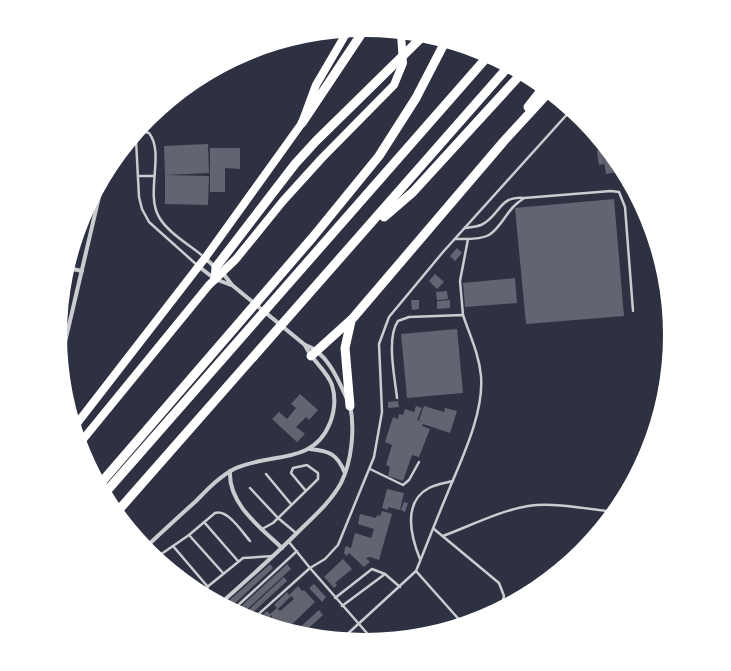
<svg xmlns="http://www.w3.org/2000/svg" width="731" height="671" font-family="'Alegreya Sans',sans-serif">
  <style>
    .building { fill: #626471 }
    .lines { fill: none; stroke-linecap: round; stroke-linejoin: round }
    .service { stroke: #caccd0; stroke-width: 2.5 }
    .minor { stroke: #caccd0; stroke-width: 4 }
    .primary { stroke: #fff; stroke-width: 8 }
    .motorway { stroke: #fff; stroke-width: 9 }
  </style>
  <rect width="100%" height="100%" fill="#2d3142"/>
  <!-- building -->
  <g class="building">
    <polygon points="208,144 209,173 165,175 164,146"/>
    <polygon points="210,148 240,148 240,169 225,168 225,192 210,192"/>
    <polygon points="606,149 620,166 623,171 606,174 603,154 604,164 599,165 597,151"/>
    <polygon points="165,175 209,176 208,205 165,204"/>
    <polygon points="614,199 624,316 526,324 515,208"/>
    <polygon points="457,248 462,253 455,261 450,256"/>
    <polygon points="435,274 444,282 437,289 429,281"/>
    <polygon points="515,278 517,303 465,307 463,283"/>
    <polygon points="447,291 448,299 437,300 436,292"/>
    <polygon points="411,300 419,300 419,309 412,310"/>
    <polygon points="450,300 450,308 437,309 437,301"/>
    <polygon points="457,329 463,393 407,398 401,334"/>
    <polygon points="300,394 318,410 309,420 306,417 296,427 305,434 297,442 272,419 279,412 287,419 296,408 291,404"/>
    <polygon points="398,401 399,407 388,408 388,402"/>
    <polygon points="416,406 422,408 417,420 423,422 419,420 424,406 444,412 445,408 457,411 450,433 423,424 422,426 430,429 419,457 412,455 403,481 388,476 390,467 386,465 392,445 385,442 393,417 398,419 399,414 403,415 405,409 414,412"/>
    <polygon points="387,489 404,493 400,510 388,507 388,510 382,508"/>
    <polygon points="404,502 408,503 405,512 401,510"/>
    <polygon points="382,511 392,514 379,560 370,557 366,558 370,562 364,567 349,553 346,556 344,553 345,548 346,546 351,548 355,533 371,538 374,529 358,524 360,514 376,518 377,515 380,516"/>
    <polygon points="343,559 352,569 335,583 337,585 334,588 324,577"/>
    <polygon points="270,564 273,568 230,608 224,605"/>
    <polygon points="287,564 291,569 242,614 236,611"/>
    <polygon points="284,577 287,581 248,617 243,615"/>
    <polygon points="314,584 326,597 322,602 309,588"/>
    <polygon points="298,586 302,591 304,590 315,602 287,629 266,623 272,617 272,615 264,622 257,620 267,611 270,614 277,608 280,611 294,599 291,596 278,609 274,605 287,592 289,595"/>
    <polygon points="319,610 323,615 302,634 300,633 297,630"/>
  </g>
  <g class="lines">
    <!-- service -->
    <g class="service">
      <polyline points="138,176 154,176"/>
      <path d="M465,228C470,227 476,227 481,225C500,216 499,195 524,198L611,191L619,192L625,207L633,311"/>
      <path d="M455,239C465,239 480,240 489,235C503,226 507,208 523,199"/>
      <path d="M197,265L149,222L142,209L139,197L136,140L142,131L149,133C165,153 145,193 159,217C168,233 190,245 204,257"/>
      <polyline points="463,315 460,281 468,239"/>
      <path d="M397,398C395,378 386,338 398,321L409,317L463,315C470,336 479,354 481,376C484,413 462,458 448,492C437,518 427,544 416,571"/>
      <polyline points="370,469 403,485 409,480 419,462"/>
      <polyline points="266,474 291,504"/>
      <polyline points="250,488 278,518 296,533"/>
      <polyline points="204,522 238,561"/>
      <polyline points="262,529 273,523 313,484 318,479 318,473 307,465 293,468 291,473 306,491"/>
      <polyline points="434,529 499,583 504,596 501,608"/>
      <polyline points="189,535 223,573"/>
      <path d="M443,536C470,526 499,511 528,506C554,502 588,509 614,512"/>
      <polyline points="289,542 310,568 325,559 338,545 374,457 382,412 379,344 389,317 443,252 571,110"/>
      <polyline points="173,546 208,587"/>
      <path d="M157,557L189,535L215,513C228,509 242,532 250,541"/>
      <path d="M420,559C411,537 402,502 429,488C436,484 445,483 453,481"/>
      <polyline points="201,592 243,558 273,556"/>
      <polyline points="335,598 372,569 385,574 400,587"/>
      <polyline points="342,606 385,574"/>
      <polyline points="233,610 297,551"/>
      <polyline points="253,619 310,568 373,640"/>
      <polyline points="342,639 416,571 463,624"/>
    </g>
    <!-- minor -->
    <g class="minor">
      <polyline points="205,258 216,268"/>
      <polyline points="198,266 215,279 231,285"/>
      <polyline points="68,268 82,271"/>
      <path d="M222,272L232,285L305,345C327,352 338,379 347,399"/>
      <polyline points="62,355 102,184"/>
      <path d="M310,449C330,451 337,454 345,473"/>
      <path d="M230,471C228,504 260,527 282,548"/>
      <path d="M146,547C162,532 178,517 195,502C207,490 219,477 234,469C269,452 313,466 330,423C335,410 336,398 332,385C326,369 311,360 305,345"/>
      <path d="M221,603C247,580 273,557 297,533C313,517 330,503 341,483C352,461 355,428 350,405"/>
    </g>
    <!-- primary -->
    <g class="primary">
      <polyline points="75,426 205,258 302,123 316,85 347,32"/>
      <polyline points="80,443 209,285 236,259 283,201 322,158 394,85 403,63 401,34"/>
    </g>
    <!-- motorway -->
    <g class="motorway">
      <polyline points="528,107 543,88"/>
      <polyline points="302,123 364,30"/>
      <polyline points="384,217 413,192 521,74"/>
      <polyline points="215,279 216,267 295,164 316,141 423,36"/>
      <polyline points="311,356 353,318 504,141 549,92"/>
      <polyline points="350,406 345,348 351,321"/>
      <polyline points="100,484 313,237 379,156 416,98 445,42"/>
      <polyline points="105,493 488,56"/>
      <polyline points="117,512 508,67"/>
    </g>
  </g>
  <!-- crop -->
  <path d="M0 0H731V671H0ZM67 335a298 298 0 1 1 596 0a298 298 0 1 1-596 0Z" fill="#fff" fill-rule="evenodd"/>
</svg>
